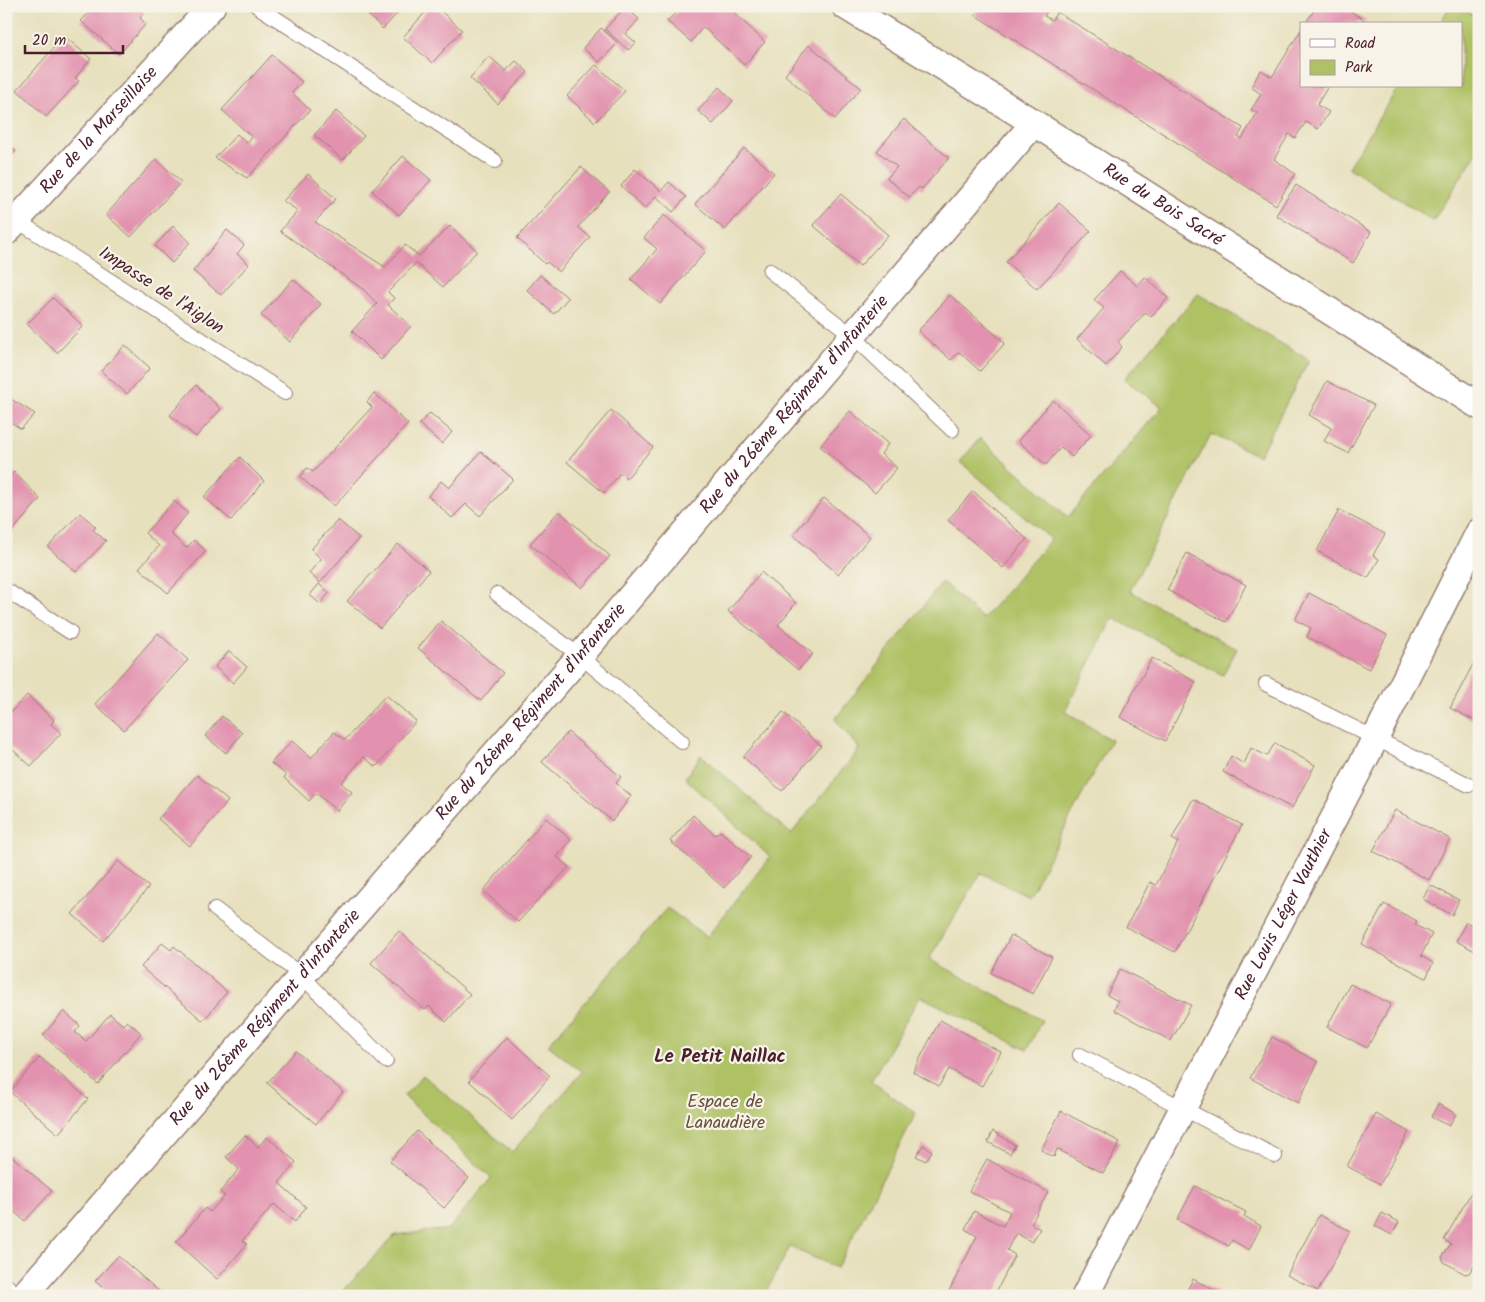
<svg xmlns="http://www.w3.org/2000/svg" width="1485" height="1302" font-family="Kalam,sans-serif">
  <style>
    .green { fill: #aec164; stroke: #7c7048 }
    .building { fill: #e292af }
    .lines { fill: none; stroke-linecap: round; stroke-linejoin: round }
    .lane-casing { stroke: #988074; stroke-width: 16 }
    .street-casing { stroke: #988074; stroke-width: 29 }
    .lane { stroke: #fff; stroke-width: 14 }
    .street { stroke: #fff; stroke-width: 26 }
    .labels { text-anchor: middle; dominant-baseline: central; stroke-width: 4.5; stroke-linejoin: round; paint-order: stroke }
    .street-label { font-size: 18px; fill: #4a1f2b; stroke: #f7f3e8 }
    .park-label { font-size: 18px; fill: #68503c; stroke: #f7f3e8 }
    .neighbourhood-label { font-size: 19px; font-weight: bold; fill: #4a1f2b; stroke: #f7f3e8 }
  </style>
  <rect width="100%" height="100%" fill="#f7f3e8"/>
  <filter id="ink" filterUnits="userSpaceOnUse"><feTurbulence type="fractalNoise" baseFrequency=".02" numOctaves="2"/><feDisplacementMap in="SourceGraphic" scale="10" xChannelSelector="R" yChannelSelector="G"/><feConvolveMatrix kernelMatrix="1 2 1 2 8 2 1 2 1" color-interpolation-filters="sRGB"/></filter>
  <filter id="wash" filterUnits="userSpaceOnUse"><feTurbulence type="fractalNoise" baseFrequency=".0096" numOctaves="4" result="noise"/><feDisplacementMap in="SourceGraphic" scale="20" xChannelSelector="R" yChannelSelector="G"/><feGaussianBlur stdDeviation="1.12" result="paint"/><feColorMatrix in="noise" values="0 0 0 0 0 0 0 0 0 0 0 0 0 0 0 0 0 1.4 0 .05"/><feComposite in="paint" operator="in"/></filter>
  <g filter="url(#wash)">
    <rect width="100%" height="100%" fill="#e7e0bd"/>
    <!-- green -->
    <g class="green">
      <polygon points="1450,6 1459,6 1479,19 1479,149 1433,221 1348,167 1399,86 1461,86 1461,24 1439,24"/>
      <polygon points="1198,294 1309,360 1259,456 1211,434 1130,591 1237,649 1223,675 1113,618 1065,711 1111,740 1029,896 981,873 929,959 1042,1020 1027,1050 920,996 871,1081 916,1113 837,1268 790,1247 764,1296 338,1296 395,1235 449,1229 491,1178 404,1096 423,1075 512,1152 582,1072 548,1045 667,908 707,937 770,857 685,778 701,755 791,834 859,749 835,719 942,582 983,619 1051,539 960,462 980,438 1068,517 1162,407 1124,379"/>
    </g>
    <g id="blocks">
      <!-- building -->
      <g class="building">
        <polygon points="95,6 138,6 144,12 140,18 146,24 119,54 81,21"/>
        <polygon points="377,6 401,6 403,7 383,29 368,15"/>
        <polygon points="431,6 435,6 462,30 432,63 403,37"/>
        <polygon points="679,6 727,6 765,42 744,65 703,27 691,42 667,21 681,8"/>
        <polygon points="981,6 1051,6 1044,16 1052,20 1057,12 1243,128 1238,137 1242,139 1257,113 1251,110 1261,94 1251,87 1261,70 1272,77 1301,30 1301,86 1328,86 1317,105 1329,112 1318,129 1306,122 1295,138 1289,134 1274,159 1295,174 1276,205 975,15"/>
        <polygon points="1317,6 1343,6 1367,22 1305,24"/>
        <polygon points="625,7 639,19 626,34 636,43 628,50 605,29"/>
        <polygon points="601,28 618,43 599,62 583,48"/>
        <polygon points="64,36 91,59 75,78 79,81 46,117 17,90"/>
        <polygon points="809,45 861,88 835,119 785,75"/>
        <polygon points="272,55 302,82 292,93 310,110 247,178 215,158 237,134 247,143 252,137 222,110"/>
        <polygon points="489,56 506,71 516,61 528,72 498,104 470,78"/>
        <polygon points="596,65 625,91 595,122 567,96"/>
        <polygon points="719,87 733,101 713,124 698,111"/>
        <polygon points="336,111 364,136 343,160 314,135"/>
        <polygon points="904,119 949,158 922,189 919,187 909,197 887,178 897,167 877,151"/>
        <polygon points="6,142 16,151 6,161"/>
        <polygon points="744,148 774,173 725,230 695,204"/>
        <polygon points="403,156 431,180 399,215 372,191"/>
        <polygon points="156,159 181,182 131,237 106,215"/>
        <polygon points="581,167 609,192 578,227 590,237 559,272 547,262 545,264 517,238"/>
        <polygon points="635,169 661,191 669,182 686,197 673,212 656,196 645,209 621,186"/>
        <polygon points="308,174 336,199 315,222 385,267 405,245 419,256 450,226 477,251 443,287 416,263 388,292 394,298 388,305 411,326 381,360 352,331 377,304 364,290 280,231 298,211 283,201"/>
        <polygon points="1296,185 1371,232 1353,263 1276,215"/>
        <polygon points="841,194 888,235 860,266 813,225"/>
        <polygon points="1059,203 1091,231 1037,289 1006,262"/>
        <polygon points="664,215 706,251 660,304 631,279 657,249 644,238"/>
        <polygon points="173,226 190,242 172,263 155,246"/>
        <polygon points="227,230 244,245 237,254 249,264 221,295 193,271"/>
        <polygon points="1120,271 1137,286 1145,277 1168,298 1151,317 1146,312 1118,342 1122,347 1106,366 1077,339 1104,308 1094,300"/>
        <polygon points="540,275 568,298 554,314 527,290"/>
        <polygon points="293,279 321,304 290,342 261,315"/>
        <polygon points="950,295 1005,343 980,371 959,352 951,360 918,331"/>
        <polygon points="53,298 83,326 57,353 27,324"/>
        <polygon points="125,345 150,368 127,394 101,371"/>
        <polygon points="1327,381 1374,405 1348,453 1324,441 1331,428 1309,415"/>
        <polygon points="196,385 221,409 196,437 170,415"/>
        <polygon points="374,393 408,424 334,506 300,477 307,468 313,472 372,407 367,402"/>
        <polygon points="6,396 35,414 21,429 6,419"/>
        <polygon points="1053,400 1091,435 1072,457 1061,447 1046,465 1018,441"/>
        <polygon points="611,410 653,447 626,479 620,473 604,493 567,462"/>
        <polygon points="850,411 888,444 881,454 897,468 875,493 820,446"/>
        <polygon points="430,413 452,432 442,444 419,424"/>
        <polygon points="481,452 513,479 480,516 466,504 452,518 428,496 441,481 449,488"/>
        <polygon points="240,457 264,481 231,520 204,497"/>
        <polygon points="14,472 40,499 11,533 6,528 6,480"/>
        <polygon points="973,491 1027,539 1003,568 948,520"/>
        <polygon points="824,498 870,537 838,574 793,535"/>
        <polygon points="174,501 188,513 170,533 186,548 194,540 206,551 168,593 139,568 159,546 145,533"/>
        <polygon points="1339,510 1385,534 1373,555 1379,559 1368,578 1317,551"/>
        <polygon points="559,511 610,556 582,588 530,544"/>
        <polygon points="80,513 96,527 93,530 106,541 76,572 48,547"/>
        <polygon points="338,520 359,538 320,583 309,573 321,559 311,549"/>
        <polygon points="398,544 429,571 380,628 347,601"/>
        <polygon points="1187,553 1246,585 1226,622 1167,590"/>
        <polygon points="761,572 796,603 778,625 813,654 798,670 728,611"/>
        <polygon points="319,584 329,593 320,604 310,595"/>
        <polygon points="1309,593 1387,635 1369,669 1307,637 1311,628 1295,620"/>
        <polygon points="441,621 503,673 481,701 418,648"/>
        <polygon points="158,633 188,660 124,730 95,704"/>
        <polygon points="229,651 247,667 233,683 215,667"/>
        <polygon points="1479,653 1479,723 1450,708"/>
        <polygon points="1152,658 1196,682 1165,741 1120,717"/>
        <polygon points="27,695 54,720 51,724 61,733 31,766 6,744 6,717"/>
        <polygon points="386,695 416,721 376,767 364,757 341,783 352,792 337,811 316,793 309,801 284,778 286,775 271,763 292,741 311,758 334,732 345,740"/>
        <polygon points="783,712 821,746 782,791 743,757"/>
        <polygon points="222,716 242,733 226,753 205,736"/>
        <polygon points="568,732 621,777 616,783 631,796 612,821 542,762"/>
        <polygon points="1275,743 1315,765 1292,808 1223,772 1231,756 1244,764 1251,748 1267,756"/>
        <polygon points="197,775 228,801 190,846 158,819"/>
        <polygon points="1193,799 1242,825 1175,952 1126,927 1150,882 1156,885 1178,842 1172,839"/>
        <polygon points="1395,810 1450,839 1429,880 1373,851"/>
        <polygon points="693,815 715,835 720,831 751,857 724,888 670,841"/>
        <polygon points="546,818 571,840 557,857 569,867 518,922 483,891"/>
        <polygon points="118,861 149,887 103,941 72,914"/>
        <polygon points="1430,885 1459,900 1452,915 1423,899"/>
        <polygon points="1384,904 1417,921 1415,925 1432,934 1421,956 1433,963 1426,978 1362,944"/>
        <polygon points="1466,922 1479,928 1479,953 1456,941"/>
        <polygon points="399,931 470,994 446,1022 429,1006 425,1010 371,963"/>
        <polygon points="1011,935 1052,957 1033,994 991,973"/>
        <polygon points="162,943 171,950 174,946 227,992 203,1021 141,967"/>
        <polygon points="1120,969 1191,1005 1171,1041 1114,1010 1118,1001 1107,995"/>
        <polygon points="1350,984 1391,1004 1367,1048 1327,1027"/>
        <polygon points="64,1011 80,1026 75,1032 86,1041 110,1014 123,1025 127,1021 141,1033 98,1084 43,1035"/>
        <polygon points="940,1020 1001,1052 982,1086 949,1069 939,1086 913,1072"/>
        <polygon points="507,1037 550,1076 512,1120 469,1081"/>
        <polygon points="1272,1037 1318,1062 1298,1103 1250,1078"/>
        <polygon points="296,1051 343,1092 316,1124 267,1083"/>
        <polygon points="40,1057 88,1099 58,1134 10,1092"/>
        <polygon points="1438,1104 1456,1114 1449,1126 1431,1117"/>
        <polygon points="1061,1111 1120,1142 1103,1173 1057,1149 1054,1157 1041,1150"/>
        <polygon points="1376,1114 1409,1132 1380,1184 1347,1166"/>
        <polygon points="417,1131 469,1178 444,1208 390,1161"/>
        <polygon points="993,1131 1015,1145 1010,1154 988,1142"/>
        <polygon points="245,1135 258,1147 267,1137 296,1162 279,1183 306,1207 295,1222 274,1204 242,1241 247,1244 217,1279 176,1242 205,1208 210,1212 225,1196 220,1192 239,1169 226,1157"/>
        <polygon points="923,1145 932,1151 926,1161 916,1156"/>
        <polygon points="9,1154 52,1191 25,1221 6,1205 6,1156"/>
        <polygon points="987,1159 1048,1192 1031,1224 1040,1229 1032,1242 1016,1233 1007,1250 1015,1255 994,1296 957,1296 949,1291 977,1236 965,1229 974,1211 1003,1226 1010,1212 969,1191"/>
        <polygon points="1195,1186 1246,1212 1244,1216 1261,1226 1249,1250 1232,1240 1229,1246 1177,1220"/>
        <polygon points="1475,1186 1479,1189 1479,1259 1469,1273 1465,1274 1444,1262 1442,1257 1451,1244 1444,1240"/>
        <polygon points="1382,1213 1399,1222 1392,1235 1375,1226"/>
        <polygon points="1319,1215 1350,1231 1318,1291 1287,1275"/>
        <polygon points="118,1256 161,1293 158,1296 112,1296 95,1281"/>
        <polygon points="1193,1279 1225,1296 1184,1296"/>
      </g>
    </g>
  </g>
  <g filter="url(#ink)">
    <use href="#blocks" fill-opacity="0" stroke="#988074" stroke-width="1"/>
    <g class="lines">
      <defs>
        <g id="lane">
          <polyline points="257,6 495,161"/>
          <polyline points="16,220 285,393"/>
          <polyline points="770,271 853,336 952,430"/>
          <polyline points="6,590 70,632"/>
          <polyline points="497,594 580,656 682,742"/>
          <polyline points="1266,684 1469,785"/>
          <polyline points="215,909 302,976 386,1061"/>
          <polyline points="1080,1055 1275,1156"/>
          <polyline points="6,1285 18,1296"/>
        </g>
        <g id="street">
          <path id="s1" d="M845,6L1034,123L1479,406"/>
          <path id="s2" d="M6,232L212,6"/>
          <path id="s3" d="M23,1296L580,656L1034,123"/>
          <path id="s4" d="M1085,1296L1376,737L1479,532"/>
        </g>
      </defs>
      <!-- lane casing -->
      <use href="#lane" class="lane-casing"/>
      <!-- street casing -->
      <use href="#street" class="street-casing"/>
      <!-- lane -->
      <use href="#lane" class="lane"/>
      <!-- street -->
      <use href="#street" class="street"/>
    </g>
  </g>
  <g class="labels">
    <!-- street labels -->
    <g class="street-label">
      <text stroke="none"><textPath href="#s2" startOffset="138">Rue de la Marseillaise</textPath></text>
      <text stroke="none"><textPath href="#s1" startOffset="375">Rue du Bois Sacré</textPath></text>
      <text transform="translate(161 291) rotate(33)">Impasse de l'Aiglon</text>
      <text stroke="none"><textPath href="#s3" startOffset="1179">Rue du 26ème Régiment d'Infanterie</textPath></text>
      <text stroke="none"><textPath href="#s3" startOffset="774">Rue du 26ème Régiment d'Infanterie</textPath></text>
      <text stroke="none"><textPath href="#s4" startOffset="430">Rue Louis Léger Vauthier</textPath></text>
      <text stroke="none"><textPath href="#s3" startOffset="369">Rue du 26ème Régiment d'Infanterie</textPath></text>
    </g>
    <!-- park labels -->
    <g class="park-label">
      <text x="725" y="1102">Espace de<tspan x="725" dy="21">Lanaudière</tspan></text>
    </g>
    <!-- neighbourhood labels -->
    <g class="neighbourhood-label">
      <text x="720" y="1057">Le Petit Naillac</text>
    </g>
  </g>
  <!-- margin -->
  <rect width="1485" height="1302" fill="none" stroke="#f7f3e8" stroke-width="25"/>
  <!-- legend -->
  <rect x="1300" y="22" width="162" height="65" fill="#f7f3e8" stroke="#b29e9c"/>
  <rect x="1310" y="39" width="25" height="8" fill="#ffffff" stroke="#b29e9c"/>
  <text x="1345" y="48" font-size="15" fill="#4a1f2b">Road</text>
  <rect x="1310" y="60" width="25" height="15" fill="#aec164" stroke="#b29e9c"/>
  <text x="1345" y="72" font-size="15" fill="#4a1f2b">Park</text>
  <!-- scale -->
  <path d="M25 45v8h98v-8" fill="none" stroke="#4a1f2b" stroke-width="2.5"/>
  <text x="32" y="45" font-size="15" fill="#4a1f2b" stroke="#f7f3e8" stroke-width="4" paint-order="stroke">20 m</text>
</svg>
